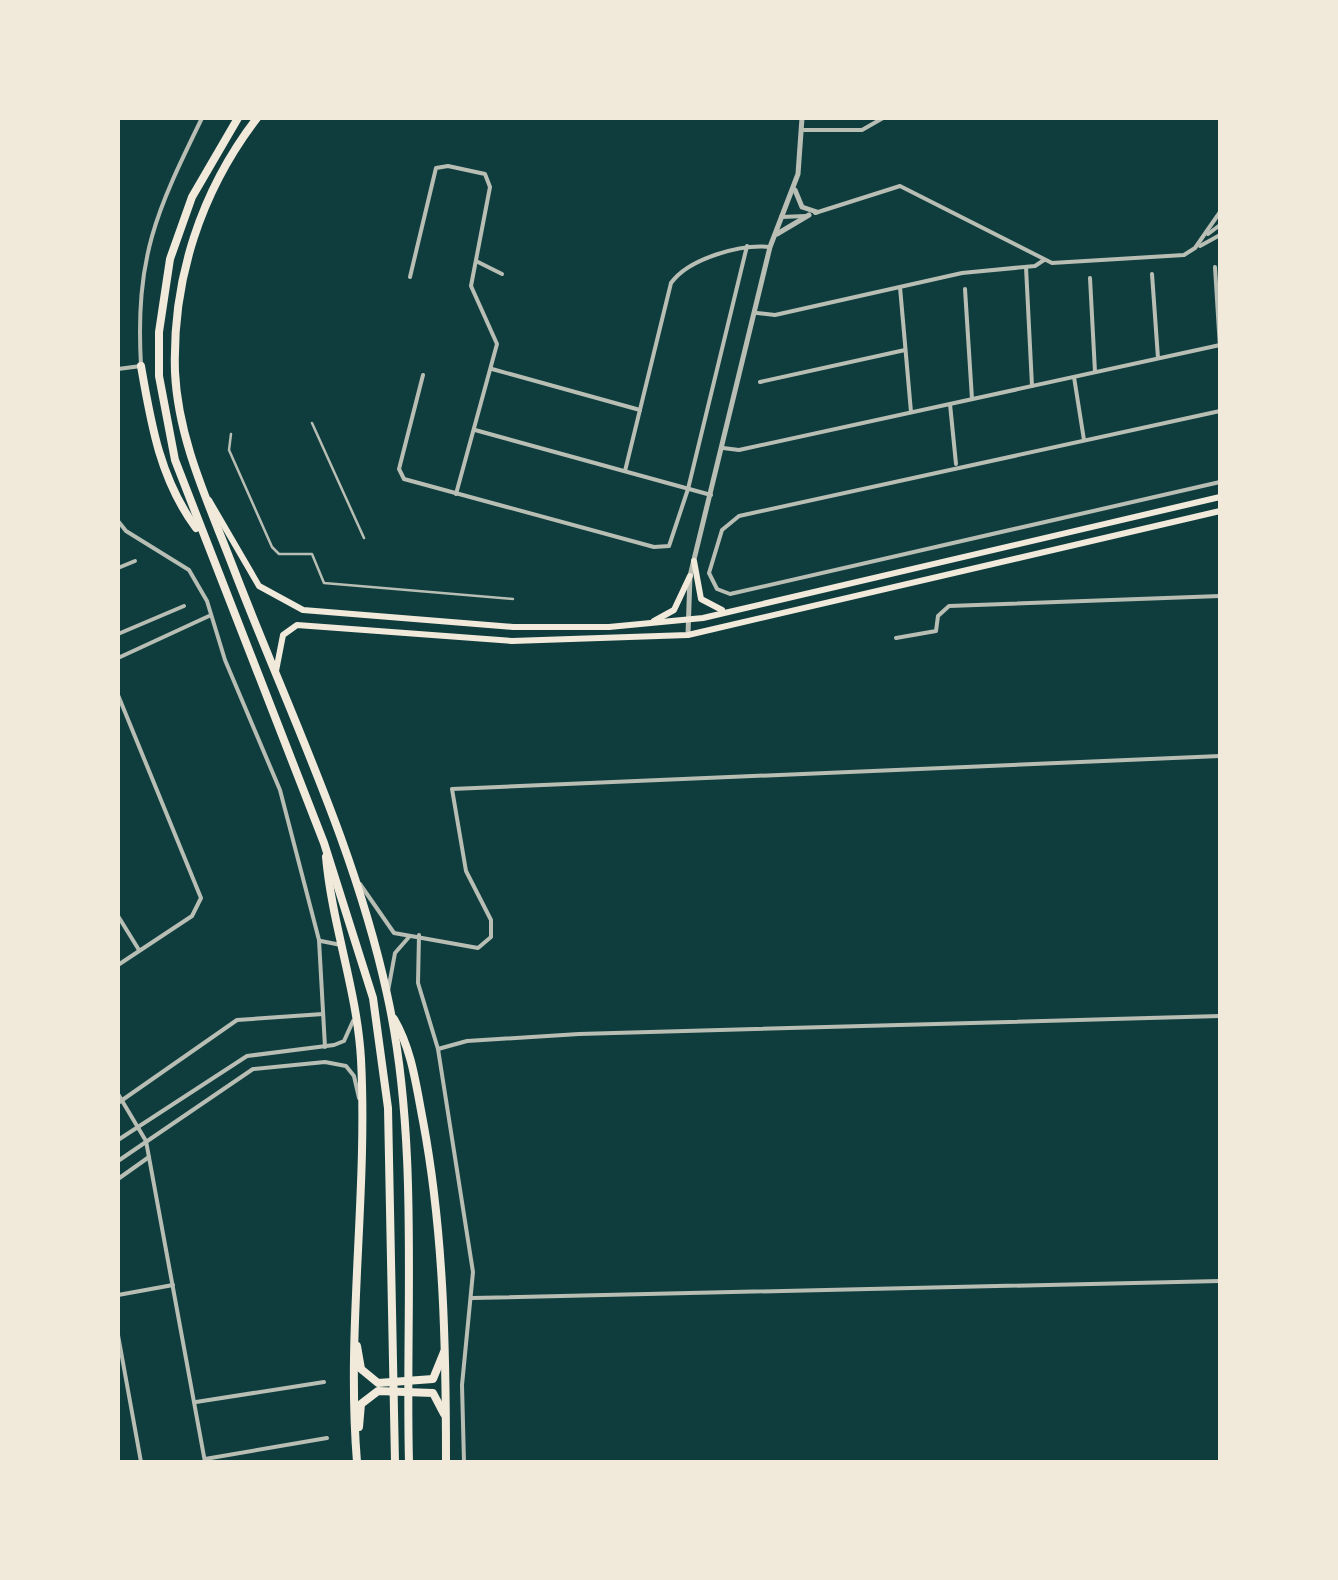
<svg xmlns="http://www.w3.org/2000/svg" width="1338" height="1580" font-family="Arial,sans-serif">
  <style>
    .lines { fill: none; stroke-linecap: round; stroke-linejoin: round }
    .service { stroke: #b8beb3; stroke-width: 2.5 }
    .minor { stroke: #b8beb3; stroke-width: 4 }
    .tertiary { stroke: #b8beb3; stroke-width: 5 }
    .secondary { stroke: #f1e9da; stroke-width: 6 }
    .motorway { stroke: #f1e9da; stroke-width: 8 }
  </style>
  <rect width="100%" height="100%" fill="#0f3d3e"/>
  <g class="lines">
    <!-- service -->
    <g class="service">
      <polyline points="312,423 364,538"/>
      <polyline points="231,434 229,450 272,547 279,554 312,554 324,583 513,599"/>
    </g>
    <!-- minor -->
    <g class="minor">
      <polyline points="801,130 862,130 883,118"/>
      <polyline points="815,213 900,186 1052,263 1184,255 1195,248 1220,212"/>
      <polyline points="781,217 806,216"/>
      <polyline points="1208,234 1220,225"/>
      <polyline points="1200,246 1220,235"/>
      <polyline points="476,261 502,274"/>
      <polyline points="1026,267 1032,386"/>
      <polyline points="1215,267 1220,348"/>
      <polyline points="1152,274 1158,358"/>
      <polyline points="410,277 436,168 448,166 485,174 490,187 471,286 497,344 456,494"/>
      <polyline points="1090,278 1095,372"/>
      <polyline points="900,287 911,412"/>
      <polyline points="965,289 972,399"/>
      <polyline points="757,313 775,315 962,273 1035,266 1044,260"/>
      <path d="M118,369L141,366C135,257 156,212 202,118"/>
      <polyline points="492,369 640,410"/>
      <polyline points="423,375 399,469 404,479 654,547 669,546 688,489 747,246"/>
      <polyline points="1074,377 1084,440"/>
      <polyline points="760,382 905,350"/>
      <polyline points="950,404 956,464"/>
      <polyline points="1220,411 739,516 722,530 709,573 717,589 730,594 1220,482"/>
      <polyline points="475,430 711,495"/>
      <polyline points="723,448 739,450 1220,345"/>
      <path d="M625,471L671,283C689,258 741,244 770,247"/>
      <polyline points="118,521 126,531 189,570 207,601 225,660 280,790 319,940 325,1047"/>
      <polyline points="118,568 135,561"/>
      <polyline points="118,634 184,606"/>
      <polyline points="896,638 936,631 938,616 949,606 1220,596"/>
      <polyline points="118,658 209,616"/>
      <polyline points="118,695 201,898 192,916 118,965"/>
      <polyline points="360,884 394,933 478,948 491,937 491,920 466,871 452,789 1220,756"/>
      <polyline points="118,916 139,950"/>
      <polyline points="419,935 418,983 438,1049 473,1272 462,1385 464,1462"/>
      <polyline points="321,941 341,945"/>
      <polyline points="388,991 395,953 409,937"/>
      <polyline points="438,1049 467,1041 579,1034 1220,1016"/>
      <polyline points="118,1094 146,1141 205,1462"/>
      <polyline points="118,1103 237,1020 323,1014"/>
      <polyline points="118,1140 247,1056 334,1045 344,1041 353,1021"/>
      <polyline points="118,1161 253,1069 325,1062 346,1066 354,1076 359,1098"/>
      <polyline points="118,1179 149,1157"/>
      <polyline points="118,1295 173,1285"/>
      <polyline points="472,1298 1220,1281"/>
      <polyline points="118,1335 141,1462"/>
      <polyline points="196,1402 324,1382"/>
      <polyline points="205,1459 327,1438"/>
    </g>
    <!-- tertiary -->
    <g class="tertiary">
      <polyline points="795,190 802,207 817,212"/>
      <polyline points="777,234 809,215"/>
      <polyline points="688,634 690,576 770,247 798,174 802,118"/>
    </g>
    <!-- secondary -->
    <g class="secondary">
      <polyline points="209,500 259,586 303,610 513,627 609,627 703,618 1220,497"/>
      <polyline points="694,561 701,599 722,610"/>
      <polyline points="654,621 674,610 690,576"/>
      <polyline points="276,671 283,635 297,625 512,641 688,635 1220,511"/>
    </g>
    <!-- motorway -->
    <g class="motorway">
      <polyline points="238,118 192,197 170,259 159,332 159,376 175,460 324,843 373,998 388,1108 395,1462"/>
      <path d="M257,118C201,191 172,279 175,372C178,440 209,504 233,567C287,708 355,846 387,994C420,1141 405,1312 409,1462"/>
      <path d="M141,366C151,424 160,479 196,528"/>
      <path d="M326,857C332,925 357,990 361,1059C368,1194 346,1328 357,1462"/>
      <path d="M394,1019C412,1050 416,1085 423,1121C444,1233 446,1348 446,1462"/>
      <polyline points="357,1346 361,1369 378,1383 433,1379 444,1352"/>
      <polyline points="359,1427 361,1404 378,1391 433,1393 444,1414"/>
    </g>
  </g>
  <!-- border -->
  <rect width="1338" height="1580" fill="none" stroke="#f1e9da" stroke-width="240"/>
</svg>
